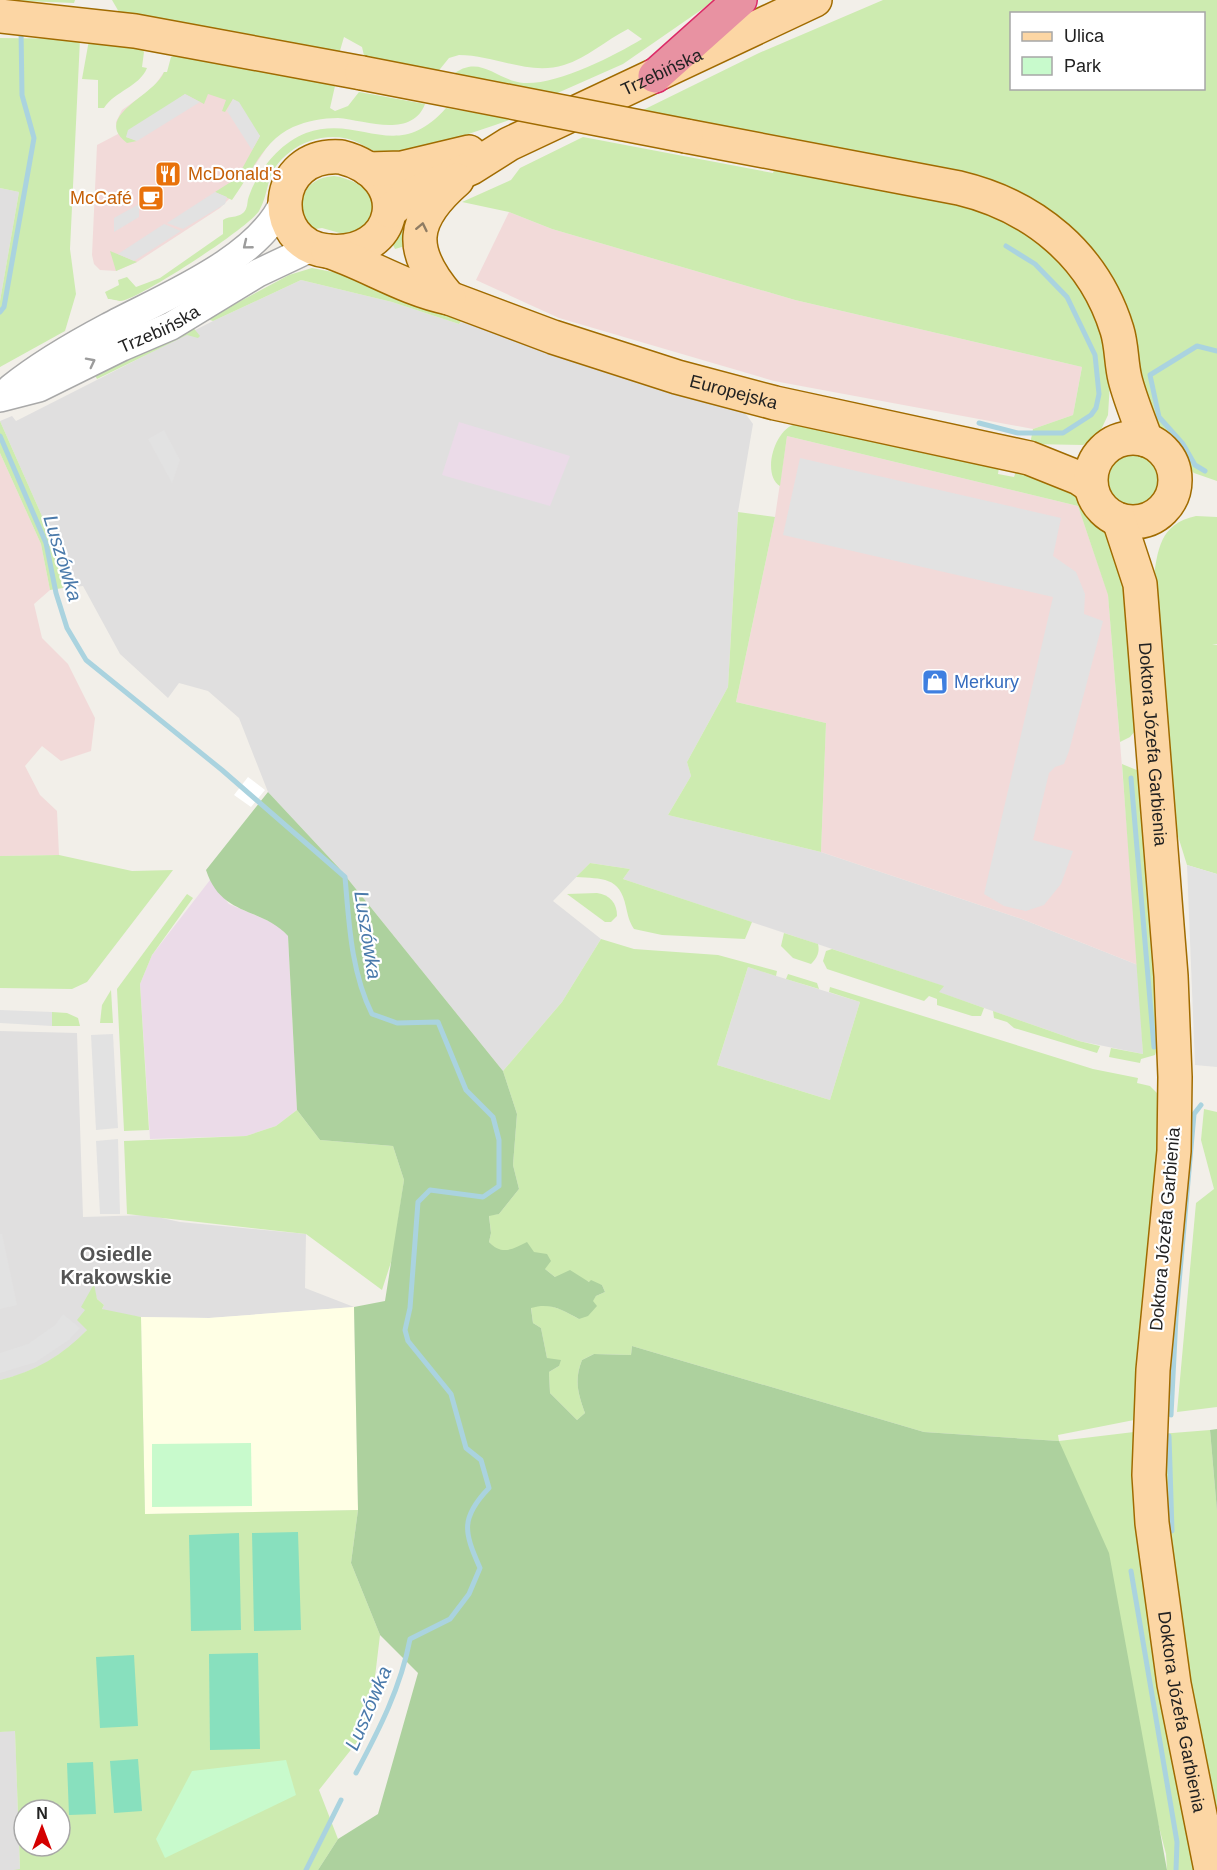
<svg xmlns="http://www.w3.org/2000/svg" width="1217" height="1870" font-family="Arial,sans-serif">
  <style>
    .residential { fill: #e0dfdf }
    .commercial { fill: #f2dad9 }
    .industrial { fill: #ebdbe8 }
    .education { fill: #ffffe5 }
    .grass { fill: #cdebb0; fill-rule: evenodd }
    .forest { fill: #add19e }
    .park { fill: #c8facc }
    .pitch { fill: #88e0be }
    .parking { fill: #e2e2e2 }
    .pier { fill: #fff }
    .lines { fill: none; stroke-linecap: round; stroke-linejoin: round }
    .stream { stroke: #aad3df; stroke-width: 5 }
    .minor-casing { stroke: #a9a9a9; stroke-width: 30 }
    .major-casing { stroke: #a06b00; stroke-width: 36 }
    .highway-casing { stroke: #dc2a67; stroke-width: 36 }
    .minor { stroke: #fff; stroke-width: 27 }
    .major { stroke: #fcd6a4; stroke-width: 33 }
    .highway { stroke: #e892a2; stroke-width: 33 }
    .major-bridge-casing { stroke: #a06b00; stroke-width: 36; stroke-linecap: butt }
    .major-bridge { stroke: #fcd6a4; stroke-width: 33 }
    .oneway { stroke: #8f7c63 }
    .oneway2 { stroke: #9c9c9c }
    .labels { text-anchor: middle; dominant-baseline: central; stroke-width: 4.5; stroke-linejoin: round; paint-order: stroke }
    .street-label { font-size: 18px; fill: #222; stroke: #fff }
    .food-label { font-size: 18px; fill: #c56008; stroke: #fff; text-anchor: start }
    .shop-label { font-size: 18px; fill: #366cbe; stroke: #fff; text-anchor: start }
    .water-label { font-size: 20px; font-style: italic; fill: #4a7aab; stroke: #fff }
    .neighbourhood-label { font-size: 20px; font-weight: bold; fill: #555; stroke: #fff }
  </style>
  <rect width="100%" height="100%" fill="#f2efe9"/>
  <!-- residential -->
  <g class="residential">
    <polygon points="0,188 19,192 0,301"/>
    <polygon points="301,280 392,302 459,324 462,322 621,375 743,410 753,424 738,512 728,687 687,762 691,776 668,815 821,852 1022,919 1138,965 1143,1054 1079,1041 938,992 943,986 623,879 630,869 590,863 553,901 601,939 562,1002 503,1071 339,868 268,792 239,718 208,691 179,683 168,698 120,654 83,586 63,588 53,541 0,421 12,416 16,421 213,321"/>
    <polygon points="748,967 860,1002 830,1100 717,1065"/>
    <polygon points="0,1031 77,1033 83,1217 148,1215 180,1222 306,1234 305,1288 354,1307 209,1318 141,1317 106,1312 102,1309 104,1305 97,1299 94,1290 85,1310 87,1330 74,1344 46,1363 19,1375 0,1380"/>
    <polygon points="15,1730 20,1870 0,1870 0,1732"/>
  </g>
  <!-- commercial -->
  <g class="commercial">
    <polygon points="164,72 240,97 269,144 240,188 220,208 137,262 116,271 100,270 94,264 92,255 97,145 118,134 116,122 122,110 153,88"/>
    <polygon points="509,212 552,229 795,300 1082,367 1073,415 1033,429 774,381 559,318 476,280"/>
    <polygon points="787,436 1078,506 1108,594 1138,965 1022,919 821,852 826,723 736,702 775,517"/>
    <polygon points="0,453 41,544 50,590 34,604 42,638 68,664 95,718 91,751 61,761 42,746 25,766 40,795 57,811 59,855 0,856"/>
  </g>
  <!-- industrial -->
  <g class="industrial">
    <polygon points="459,422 570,456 550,506 442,475"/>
    <polygon points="210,880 229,904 278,925 288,936 297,1110 276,1126 246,1136 150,1139 140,984 152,955"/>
  </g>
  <!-- education -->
  <polygon class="education" points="354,1307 358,1510 145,1514 141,1317 209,1318"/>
  <!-- grass -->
  <g class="grass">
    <polygon points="0,0 75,0 74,3"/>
    <path d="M112,0H725L714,1L623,64L553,95L451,76C480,52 496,81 524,83C557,85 614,56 642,39L628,29C606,40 587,58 564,65C529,76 494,55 459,55L449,58L436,74L365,60L362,47L344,37L339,54L123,19Z"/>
    <path d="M883,0H1217V481L1194,473L1185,464L1179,450L1151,423L1057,223L639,112L759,53ZM1012,14H1204V88H1012Z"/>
    <polygon points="0,38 80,39 70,249 76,294 65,331 0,367 0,301 19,192 0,188"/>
    <path d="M89,40L141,47L144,52L142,67L147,68C139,87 115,91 104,108H98V80L82,79Z"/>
    <path d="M176,55L282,73L335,86L330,108L335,111L348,106L359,92L425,104C412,139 364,120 338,118C323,118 307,121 293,127C263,140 250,176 232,200L215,192L237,178L260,136L233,99L225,112L222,111L226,100L208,94L204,104L185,94L126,137L137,141L127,143C91,116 155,96 164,72H167L171,57Z"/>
    <path d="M446,108L512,119C472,133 431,148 389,153C377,155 369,148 359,143C337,132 309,137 290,152C263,173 272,188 259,211C248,228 141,298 121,301C118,301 112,299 108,299L105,292L119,285L118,280L127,277L136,287L160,278L223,234V220C230,215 241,219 246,209C248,205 247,200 249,196C258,170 280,143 306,133C361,113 396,165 446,108Z"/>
    <polygon points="583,137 773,173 775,166 980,209 1013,223 1039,241 1085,289 1099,320 1106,351 1110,382 1108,415 1099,434 1083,445 1030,444 1033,429 1073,415 1082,367 795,300 552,229 509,212 462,202 511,180 520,168"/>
    <path d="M334,176C350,178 368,188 378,200L368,225L347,235L322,228L308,230C296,204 302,178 334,176Z"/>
    <polygon points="414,200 412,244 395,249 392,243"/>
    <polygon points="110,251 137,262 116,271"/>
    <polygon points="312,268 343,274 463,319 459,324 392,302 301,280 213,321 207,319 289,275"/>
    <polygon points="192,326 200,336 198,338 187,335 97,379 94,373"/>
    <polygon points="0,421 53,541 63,588 50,590 41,544 0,453"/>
    <path d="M796,424L999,467L998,474L1014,477L1016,471L1060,484L1080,497L1088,512L1110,532L1125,592L1136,730L1130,737L1120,742L1108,595L1078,506L787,436L780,486C761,474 775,428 796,424Z"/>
    <circle cx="1133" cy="480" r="30"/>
    <polygon points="738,512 775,517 736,702 826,723 821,852 668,815 691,776 687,762 728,687"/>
    <path d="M1196,516L1217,517V644H1212L1217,645V874L1187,865L1168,804L1153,582C1158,550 1159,524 1196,516Z"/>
    <polygon points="1122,764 1139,771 1160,1041 1155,1055 1141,1059 1140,1063 1109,1057 1111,1048 1143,1054"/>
    <polygon points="59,855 132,871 173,870 87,982 72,989 0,988 0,856"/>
    <path d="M590,863L630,869L623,879L752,922L745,939L662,935L634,929C629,921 628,916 626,907C620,876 602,879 576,877Z"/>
    <path d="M597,893C610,895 617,903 617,916L611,922H605L567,894Z"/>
    <polygon points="187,894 193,898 152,955 140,984 149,1130 124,1131 117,989"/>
    <path d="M784,933L818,944C820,952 817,958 811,964L793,958L781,946Z"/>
    <path d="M601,939L634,949L718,955L777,971L776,976L748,967L717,1065L830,1100L860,1002L829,992L830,987L1093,1069L1138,1078L1137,1083L1150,1086L1159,1095L1158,1152L1134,1420L1058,1435L1059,1441L1134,1432L1142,1570L1194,1870H1167L1166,1854L1059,1441L924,1432L632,1346L631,1355L594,1354L582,1360C574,1380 578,1394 585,1413L577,1420L550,1393L549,1372L559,1366L547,1358L541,1328L533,1323L531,1307C550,1302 563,1310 579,1319L596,1296L605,1292L602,1285C579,1281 580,1274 555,1277L545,1269L534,1253L496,1250L489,1242L491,1233L489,1215L499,1214L519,1189L513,1165L517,1114L503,1071L562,1002Z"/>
    <polygon points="832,949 944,986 939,992 984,1008 981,1016 972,1016 937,1005 937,999 929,996 924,1001 827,969 823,961 826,951"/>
    <polygon points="788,974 817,983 819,989 786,979"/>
    <polygon points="111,990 113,1023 100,1023 102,1005"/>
    <polygon points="993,1011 1079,1041 1100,1046 1097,1053 1014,1028 1007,1022 994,1018"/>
    <polygon points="52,1012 67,1013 78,1018 80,1026 52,1026"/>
    <polygon points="1204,1109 1217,1112 1217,1407 1177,1412 1196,1203 1214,1189 1201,1140"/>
    <polygon points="297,1110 320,1140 393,1146 404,1180 393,1256 382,1290 306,1234 127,1214 124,1141 246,1136 276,1126"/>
    <path d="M94,1284L97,1299L104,1305L102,1309L141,1317L145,1514L358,1510L351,1563L380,1635L369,1727L319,1790L338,1839L318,1870H14L20,1869L15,1731L0,1732V1380C34,1372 63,1355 87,1330L77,1320L85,1310L81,1307ZM24,1810H60V1846H24Z"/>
    <polygon points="1210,1430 1217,1511 1217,1842 1166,1553 1160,1434"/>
  </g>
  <!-- forest -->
  <g class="forest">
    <path d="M268,792L339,868L503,1071L517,1114L513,1165L519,1189L499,1214L489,1216L491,1233L489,1242C502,1256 513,1249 527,1242L534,1252L547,1254L551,1261L545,1269L555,1277L570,1270L589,1282L591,1280L602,1285L605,1292L596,1296L593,1301L597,1306L588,1316L579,1319C563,1310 550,1302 531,1308L533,1323L541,1328L547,1358L561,1360L559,1366L549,1372L550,1393L577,1420L585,1413C578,1394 574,1380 582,1360L594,1354L631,1355L632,1346L924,1432L1059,1441L1109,1553L1167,1870H318L338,1839L378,1814L418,1673L380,1635L351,1563L358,1510L354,1307L385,1301L404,1180L393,1146L320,1140L297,1110L288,936C262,907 221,917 206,870Z"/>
    <polygon points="1217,1429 1217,1511 1210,1430"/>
  </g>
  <!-- park -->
  <g class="park">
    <polygon points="251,1443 252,1506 152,1507 152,1444"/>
    <polygon points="286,1760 296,1795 165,1858 156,1839 192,1771"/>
  </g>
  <!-- pitch -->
  <g class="pitch">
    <polygon points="298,1532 301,1630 254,1631 252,1533"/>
    <polygon points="239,1533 241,1630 191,1631 189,1535"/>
    <polygon points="258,1653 260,1749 210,1750 209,1654"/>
    <polygon points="134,1655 138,1726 100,1728 96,1657"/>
    <polygon points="138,1759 142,1811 114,1813 110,1761"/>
    <polygon points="93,1762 96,1814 69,1815 67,1763"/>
  </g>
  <!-- parking -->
  <g class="parking">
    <polygon points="185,94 200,102 137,141 126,137 128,130"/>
    <polygon points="233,99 239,102 260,136 252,150 227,111"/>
    <polygon points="215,192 227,197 225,204 183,229 167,223"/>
    <polygon points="139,204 139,217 114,232 114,218"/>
    <polygon points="164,224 181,231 134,261 118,254"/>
    <polygon points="164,430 180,460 172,483 148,439"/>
    <polygon points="800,458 1061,518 1053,556 1076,572 1085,594 1084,614 1103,621 1069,751 1064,764 1055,767 1049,773 1033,840 1073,851 1061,884 1044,905 1026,911 1004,906 984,894 1053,597 783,535"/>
    <polygon points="1187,865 1217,874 1217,1067 1195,1065"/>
    <polygon points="0,1010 52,1012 52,1026 0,1023"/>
    <polygon points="113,1034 118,1128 96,1130 91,1035"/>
    <polygon points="118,1139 120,1214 100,1214 96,1141"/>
    <polygon points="0,1234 2,1234 17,1305 0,1309"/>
    <polygon points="63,1314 80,1328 69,1340 36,1362 0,1373 0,1353 28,1344 55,1325"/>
  </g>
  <!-- pier -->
  <polygon class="pier" points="248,777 265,790 251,807 234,795"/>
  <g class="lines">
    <!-- stream -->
    <g class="stream">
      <polyline points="0,312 4,307 34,138 22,95 21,29"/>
      <polyline points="979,423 1018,433 1063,433 1091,415 1096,408 1099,394 1095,355 1067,297 1035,264 1006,246"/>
      <path d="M0,436L46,543L56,593L67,628L86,660L222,770L345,877C349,923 351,972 372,1014L397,1023L438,1022L466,1090L493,1117L499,1140V1186L483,1197L430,1190L418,1202L410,1308L405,1330L408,1341L451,1394L466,1448L481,1460L489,1488C460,1518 464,1532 480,1568L469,1594L450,1619L410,1639C401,1687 379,1730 356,1773"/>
      <polyline points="1205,471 1195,465 1183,444 1159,417 1150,375 1197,346 1217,351"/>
      <polyline points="1131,778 1154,1047"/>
      <polyline points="1171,1415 1176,1317 1194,1114 1201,1105"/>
      <polyline points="1169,1436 1172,1531"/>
      <polyline points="1131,1571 1177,1842 1176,1870"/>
      <polyline points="306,1870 341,1800"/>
    </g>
    <defs>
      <g id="minor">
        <path d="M11,388C41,364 74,345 108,327C162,298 259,260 284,201"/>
        <path id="s1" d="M0,398L39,388L122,347L171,326L258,273L313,247"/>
      </g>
      <g id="major">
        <polyline points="0,16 135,31 362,73"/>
        <path d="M686,136L959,188C1034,206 1094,255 1117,330C1122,346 1121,363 1125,379C1130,399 1139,420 1146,440"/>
        <path d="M341,157C416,176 398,259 327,251C267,244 271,152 341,157Z"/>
        <polyline points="368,169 402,168 469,152"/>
        <path id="s2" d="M390,211L408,196L471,168L509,144L815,0"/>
        <path id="s3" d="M328,251C369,265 405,289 449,298L553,337L677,377L775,403L1029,458L1079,478L1091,486"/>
        <path d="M449,298C408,250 410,221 457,180"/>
        <circle cx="1133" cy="480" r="42"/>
        <path id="s4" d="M1119,520L1140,584L1171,976L1175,1077L1174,1151L1153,1370L1149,1475L1152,1523L1174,1684L1211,1870"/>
      </g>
      <polyline id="highway" points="655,76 740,0"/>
    </defs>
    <!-- minor casing -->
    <use href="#minor" class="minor-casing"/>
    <!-- major casing -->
    <use href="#major" class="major-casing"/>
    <!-- highway casing -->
    <use href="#highway" class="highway-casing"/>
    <!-- minor -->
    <use href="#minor" class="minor"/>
    <!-- major -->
    <use href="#major" class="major"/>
    <!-- highway -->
    <use href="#highway" class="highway"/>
    <defs>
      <polyline id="major-bridge" points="362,73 686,136"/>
    </defs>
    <!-- major-bridge casing -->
    <use href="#major-bridge" class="major-bridge-casing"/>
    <!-- major-bridge -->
    <use href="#major-bridge" class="major-bridge"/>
  </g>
  <!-- one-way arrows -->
  <defs><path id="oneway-chevron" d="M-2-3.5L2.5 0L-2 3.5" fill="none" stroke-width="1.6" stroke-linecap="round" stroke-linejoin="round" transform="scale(1.5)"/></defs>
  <use class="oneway" href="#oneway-chevron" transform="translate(422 227) rotate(-78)"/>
  <g class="oneway2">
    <use href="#oneway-chevron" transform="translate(247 245) rotate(141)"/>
    <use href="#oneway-chevron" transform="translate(91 362) rotate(-27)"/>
  </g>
  <!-- icons -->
  <defs>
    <symbol id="restaurant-square" viewBox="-11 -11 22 22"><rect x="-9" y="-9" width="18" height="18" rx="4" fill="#e8710a" stroke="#fff"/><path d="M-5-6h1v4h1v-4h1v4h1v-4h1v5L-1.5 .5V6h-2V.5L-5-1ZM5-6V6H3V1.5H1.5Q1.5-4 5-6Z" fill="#fff"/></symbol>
    <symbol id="cafe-square" viewBox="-11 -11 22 22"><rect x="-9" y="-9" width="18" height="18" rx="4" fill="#e8710a" stroke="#fff"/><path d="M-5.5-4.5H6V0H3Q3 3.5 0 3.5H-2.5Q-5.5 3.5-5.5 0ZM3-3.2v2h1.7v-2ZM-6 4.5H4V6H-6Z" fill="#fff"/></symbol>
    <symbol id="shop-square" viewBox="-11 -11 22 22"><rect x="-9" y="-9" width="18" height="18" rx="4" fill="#3f7fe0" stroke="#fff"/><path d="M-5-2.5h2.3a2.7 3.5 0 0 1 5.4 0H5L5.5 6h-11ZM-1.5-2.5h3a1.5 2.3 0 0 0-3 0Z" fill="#fff"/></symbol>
  </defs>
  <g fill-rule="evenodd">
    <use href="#restaurant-square" x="153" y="159" width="30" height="30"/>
    <use href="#cafe-square" x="136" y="183" width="30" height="30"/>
    <use href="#shop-square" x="920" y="667" width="30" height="30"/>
  </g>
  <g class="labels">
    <!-- street labels -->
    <g class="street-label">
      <text stroke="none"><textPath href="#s2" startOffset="306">Trzebińska</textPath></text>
      <text stroke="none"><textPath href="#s1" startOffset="174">Trzebińska</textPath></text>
      <text stroke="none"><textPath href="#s3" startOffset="430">Europejska</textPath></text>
      <text stroke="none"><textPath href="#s4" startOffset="228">Doktora Józefa Garbienia</textPath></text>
      <text transform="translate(1165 1229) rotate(-85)">Doktora Józefa Garbienia</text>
      <text stroke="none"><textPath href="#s4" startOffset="1200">Doktora Józefa Garbienia</textPath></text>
    </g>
    <!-- food labels -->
    <g class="food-label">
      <text x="188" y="174">McDonald's</text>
      <text x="132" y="198" text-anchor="end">McCafé</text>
    </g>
    <!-- shop labels -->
    <g class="shop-label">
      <text x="954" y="682">Merkury</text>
    </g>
    <!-- water labels -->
    <g class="water-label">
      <text transform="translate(63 558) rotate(73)">Luszówka</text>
      <text transform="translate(368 935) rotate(81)">Luszówka</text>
      <text transform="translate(368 1708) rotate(-67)">Luszówka</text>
    </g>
    <!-- neighbourhood labels -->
    <g class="neighbourhood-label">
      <text x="116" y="1254">Osiedle<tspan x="116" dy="23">Krakowskie</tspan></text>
    </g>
  </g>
  <!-- legend -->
  <rect x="1010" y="12" width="195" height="78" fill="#ffffff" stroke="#a7a7a7" stroke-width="1.5"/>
  <rect x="1022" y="32" width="30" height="9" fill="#fcd6a4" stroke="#a7a7a7" stroke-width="1.5"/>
  <text x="1064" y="42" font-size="18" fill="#222222">Ulica</text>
  <rect x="1022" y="57" width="30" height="18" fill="#c8facc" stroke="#a7a7a7" stroke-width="1.5"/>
  <text x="1064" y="72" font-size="18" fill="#222222">Park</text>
  <!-- north arrow -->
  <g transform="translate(42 1828)"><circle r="28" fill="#ffffff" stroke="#a7a7a7" stroke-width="1.5"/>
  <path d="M0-4.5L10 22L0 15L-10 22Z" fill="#d40000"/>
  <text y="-9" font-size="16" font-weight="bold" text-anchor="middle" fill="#222222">N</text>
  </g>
</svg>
